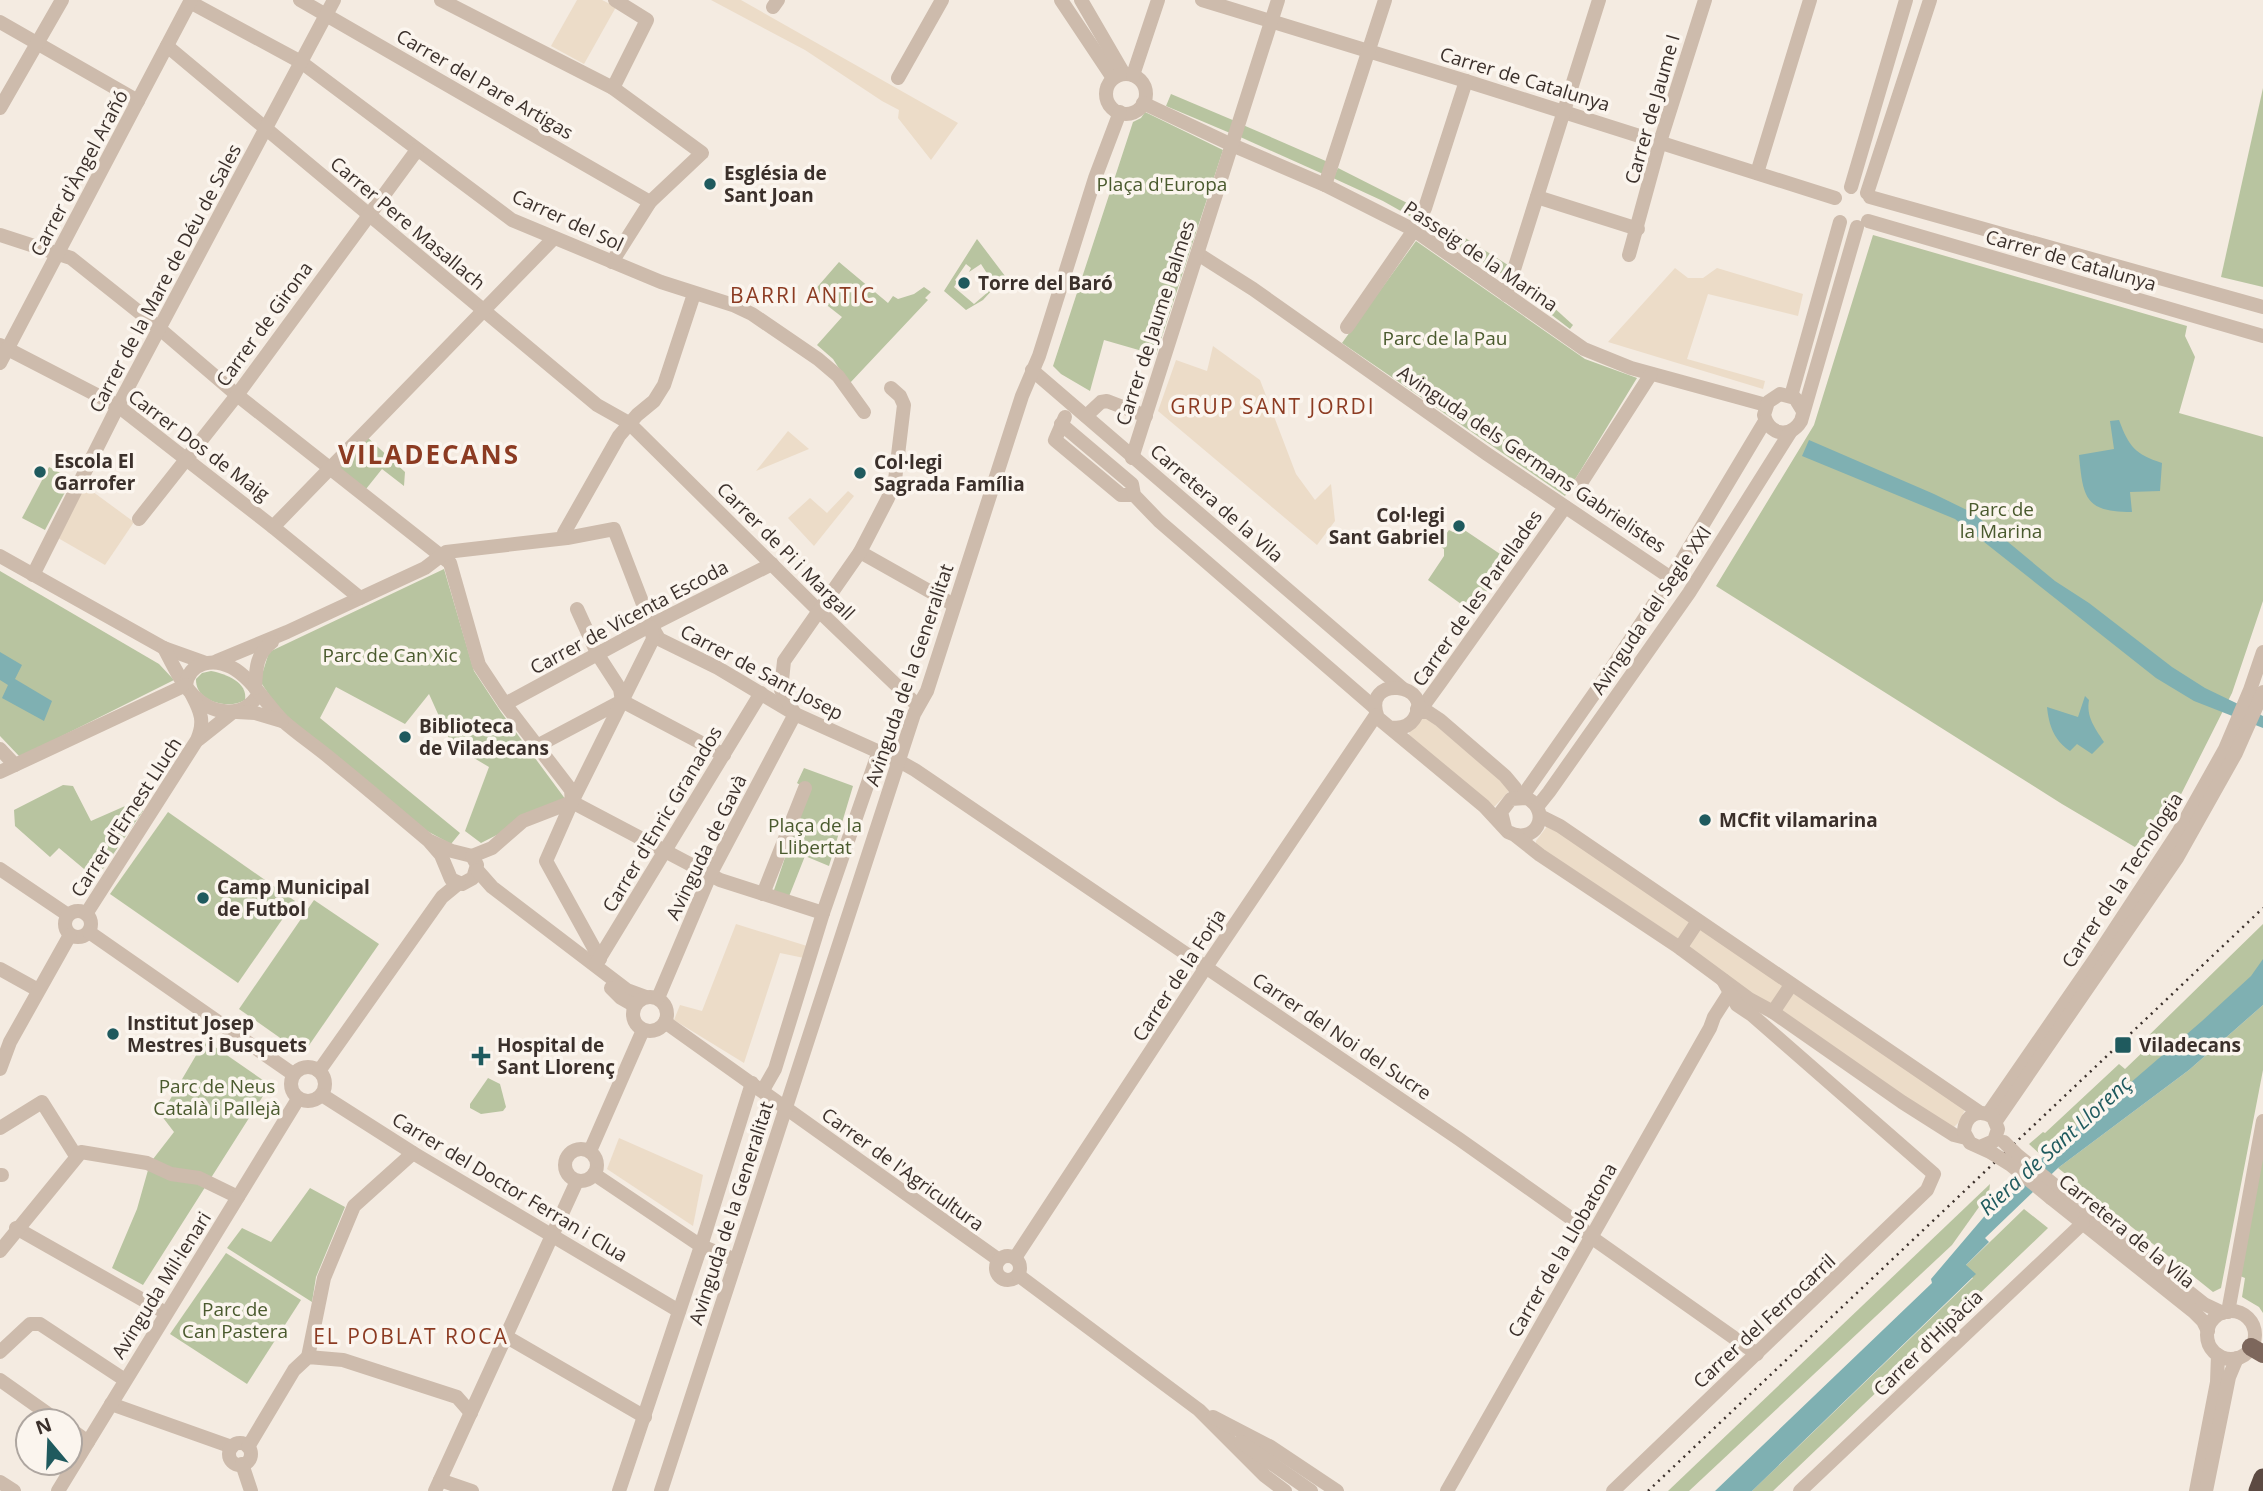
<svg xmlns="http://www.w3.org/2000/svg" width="2263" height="1491" font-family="'Open Sans',sans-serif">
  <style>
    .green { fill: #b8c4a0; fill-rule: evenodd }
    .plaza { fill: #ecdcc8 }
    .water { fill: #7fb0b2 }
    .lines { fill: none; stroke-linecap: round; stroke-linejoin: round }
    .minor { stroke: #cdbbac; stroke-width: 14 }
    .major { stroke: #7d675c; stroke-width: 18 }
    .highway { stroke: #5c4a42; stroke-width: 19 }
    .rail { stroke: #3b302b; stroke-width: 2.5; stroke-dasharray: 2 5; stroke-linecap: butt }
    .minor-bridge { stroke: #cdbbac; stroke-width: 14 }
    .poi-dot { fill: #1f5a5e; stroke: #fbf5ee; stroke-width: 2.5 }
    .labels { text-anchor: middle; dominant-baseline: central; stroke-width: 7; stroke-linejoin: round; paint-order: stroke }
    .street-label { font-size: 19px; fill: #3b302b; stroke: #fbf5ee }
    .poi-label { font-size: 19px; font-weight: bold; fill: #3b302b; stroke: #fbf5ee; text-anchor: start }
    .park-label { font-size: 19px; fill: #4a5a2e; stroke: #fbf5ee }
    .neighbourhood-label { font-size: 21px; letter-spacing: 2px; fill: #8c3b22; stroke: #fbf5ee }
    .water-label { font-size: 21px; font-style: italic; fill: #1f5a5e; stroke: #fbf5ee }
    .district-label { font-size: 26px; font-weight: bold; letter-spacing: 2px; fill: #8c3b22; stroke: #fbf5ee }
  </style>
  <rect width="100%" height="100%" fill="#f4ebe1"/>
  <!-- green -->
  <g class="green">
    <polygon points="2263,88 2263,287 2221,277"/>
    <polygon points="1171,94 1235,121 1230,133 1166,106"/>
    <polygon points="1145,112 1223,150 1156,355 1104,340 1090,391 1061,374 1053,366 1133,122 1141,118"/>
    <polygon points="1243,125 1328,162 1323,174 1238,136"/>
    <polygon points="1338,168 1419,209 1415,219 1383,201 1333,178"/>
    <polygon points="1432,217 1508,265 1502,274 1426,227"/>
    <polygon points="1873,235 2187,326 2185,336 2195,357 2179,413 2263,437 2263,601 2232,693 2150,856 2062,804 1716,586 1814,425"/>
    <path d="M977,239L1005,276L983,300L966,310L944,291ZM966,264L971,268L969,272L981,264L995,286L974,304L954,287L957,282L955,280Z"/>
    <polygon points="1416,241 1585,359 1637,378 1565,496 1342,343"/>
    <polygon points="839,262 888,303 893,296 898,299 914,294 924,287 931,292 925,298 928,300 849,384 833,359 817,345 842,317 819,299 813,292"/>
    <polygon points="1519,276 1573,325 1570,329 1514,286"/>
    <polygon points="367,437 405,472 404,486 382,469 366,489 337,468"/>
    <polygon points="49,467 72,479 45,530 22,518"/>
    <polygon points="1457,525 1509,560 1472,612 1428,580 1444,556 1444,549 1438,545 1449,530 1453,532"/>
    <polygon points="444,569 474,671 501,712 566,800 481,843 465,831 489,767 452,745 429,694 405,724 336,687 320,718 460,833 451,844 427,831 279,710 260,681 269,652"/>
    <polygon points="0,571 159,664 174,680 20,757 0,736"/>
    <path d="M211,671C226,674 248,682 245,700C229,710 195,702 196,679L202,673Z"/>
    <polygon points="804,768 853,786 829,866 805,856 788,899 773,893 808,790 797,783"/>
    <polygon points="63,785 73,786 91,821 132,803 143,811 96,879 59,848 50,857 15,826 14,810"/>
    <polygon points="168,812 295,901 238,983 110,894"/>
    <polygon points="314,900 379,944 303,1054 239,1009"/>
    <polygon points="2263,924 2263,971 2191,1038 2091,1113 2043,1157 2029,1144 2043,1132 2045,1133 2119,1064 2125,1069 2147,1048 2142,1042"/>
    <polygon points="2263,1005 2263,1070 2221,1288 2213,1292 2058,1168 2189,1070"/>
    <polygon points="205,1040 270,1085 143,1285 112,1268 137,1209 150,1163 174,1132 161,1115"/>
    <polygon points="488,1078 500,1084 506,1107 503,1111 481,1114 470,1108 470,1104"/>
    <polygon points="2263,1146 2263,1313 2259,1307 2242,1297 2245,1278 2240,1276"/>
    <polygon points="1990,1184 1989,1193 1952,1245 1689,1491 1668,1491"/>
    <polygon points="310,1188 345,1207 316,1277 312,1302 227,1248 242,1228 271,1242"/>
    <polygon points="2024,1209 2048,1228 2046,1230 1773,1491 1752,1491 1973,1278 1962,1269"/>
    <polygon points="226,1253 301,1300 247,1384 170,1334"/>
  </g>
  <!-- plaza -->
  <g class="plaza">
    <polygon points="577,0 602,0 616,7 584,64 551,46"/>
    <polygon points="711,0 741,0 958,123 931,160 898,118 899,110 882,101 805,50"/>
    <polygon points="1675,268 1688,278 1703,278 1717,268 1803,294 1798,316 1708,294 1687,359 1765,381 1763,389 1608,342"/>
    <polygon points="1213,346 1260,380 1296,474 1315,500 1331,484 1335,521 1317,545 1158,411 1176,360 1207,371"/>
    <polygon points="788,431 809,449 756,471"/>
    <polygon points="85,486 134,522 105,565 58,538"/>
    <polygon points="848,491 854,496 814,546 788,518 810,498 827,513"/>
    <polygon points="1423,717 1426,717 1506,785 1509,791 1495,806 1493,807 1410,737 1409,733"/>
    <polygon points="1548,825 1691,921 1680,940 1536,845 1536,841"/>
    <polygon points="736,924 807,946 804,958 780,953 744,1063 674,1020 680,1005 702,1011"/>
    <polygon points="1700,929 1785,984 1772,1003 1767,1004 1688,947"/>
    <polygon points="1791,992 1966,1108 1958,1123 1954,1127 1949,1126 1782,1013 1781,1008"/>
    <polygon points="619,1138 703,1175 693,1226 607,1169"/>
  </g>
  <!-- water -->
  <g class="water">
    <path d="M2119,420C2129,447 2135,454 2162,463L2160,491L2130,492L2132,512C2085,512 2083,498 2079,455L2114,449L2110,421Z"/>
    <polygon points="1809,440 1934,494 1973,513 2055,581 2089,603 2172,667 2205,688 2263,716 2263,728 2194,701 2156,678 1955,519 1802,456"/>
    <polygon points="0,652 22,665 15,679 52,701 44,721 2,698 8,685 0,680"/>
    <path d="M2085,696L2089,700C2086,717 2095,728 2104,742L2092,754L2077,744L2070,751C2054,740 2049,726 2047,707L2078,717Z"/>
    <polygon points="2263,959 2263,1005 2189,1070 2058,1168 1985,1238 1989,1242 1966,1265 1976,1274 1752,1491 1715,1491 1932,1283 1931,1279 2005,1192 2091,1113 2129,1084 2202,1021 2251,976"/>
  </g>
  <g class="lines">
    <!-- minor -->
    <g class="minor">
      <polyline points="300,0 650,202"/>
      <polyline points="441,0 613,88 702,153 650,202 612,262"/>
      <polyline points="1061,0 1113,78"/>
      <polyline points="1081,0 1124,74"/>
      <polyline points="1202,0 1466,81 1835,198"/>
      <polyline points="190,2 301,62 512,220 661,282 733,305 752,314 818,359 838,376 864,412"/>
      <polyline points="773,7 778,0"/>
      <polyline points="0,22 138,101"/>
      <polyline points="167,46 597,405 629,423 819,611 917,705"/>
      <circle cx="1126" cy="94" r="20"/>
      <polyline points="1133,75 1158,0"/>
      <polyline points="898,78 942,0"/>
      <polyline points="613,88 647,20 615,0"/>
      <polyline points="1143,103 1232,145 1325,185 1414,230 1584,349 1631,368 1766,405"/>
      <polyline points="0,108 62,0"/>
      <polyline points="1757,173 1810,0"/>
      <polyline points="1325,185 1385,0"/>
      <polyline points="1851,187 1906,0"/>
      <polyline points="1867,193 1930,0"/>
      <polyline points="1537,197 1638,229"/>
      <polyline points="1870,197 2263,307"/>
      <polyline points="1868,221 2263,336"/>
      <polyline points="0,235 71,258 154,324 237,395 450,563 479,665 505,704 571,790 572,802"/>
      <polyline points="1198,254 1253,289 1487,454 1671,578"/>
      <polyline points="1629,255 1660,142 1705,0"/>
      <polyline points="1506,295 1599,0"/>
      <polyline points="1347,327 1414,230 1425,208 1466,81"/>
      <polyline points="0,345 118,406 273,527 360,598"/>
      <polyline points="0,363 191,0"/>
      <polyline points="1032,370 1402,688"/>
      <polyline points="1791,396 1840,222"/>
      <path d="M1803,411L1795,398L1780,394L1768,402L1764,415C1769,435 1790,439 1801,421L1857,227"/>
      <polyline points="1086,416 1101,402 1107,401 1146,416"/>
      <polyline points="1065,417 1055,440 1121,495 1134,495"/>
      <polyline points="1061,424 1132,484 1134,495 1159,521 1375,708"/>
      <polyline points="1132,458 1278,0"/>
      <polyline points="1581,483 1651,374"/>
      <polyline points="139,519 237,395 417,150"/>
      <polyline points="273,527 554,238"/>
      <polyline points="564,533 619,436 637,415 654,401 664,385 694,294"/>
      <polyline points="860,552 954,605"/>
      <polyline points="0,556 164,648 206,663"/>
      <polyline points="33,575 118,406 334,0"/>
      <polyline points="577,609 598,655 620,689 622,701 724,755"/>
      <path d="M164,648C172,663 181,683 193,695C212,715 243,719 258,695"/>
      <polyline points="217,661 287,632 425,568 446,552 567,538 614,529 651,625 659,639 718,668 795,714 899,761 915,770 1459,1139 1572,1219 1591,1237 1757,1354"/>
      <path d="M186,685C189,662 213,658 231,667C251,677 266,704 283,721C300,736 320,749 337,764C368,789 398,815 428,840L441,855L451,879L462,884L473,878L477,865L472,856L452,851L428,840"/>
      <path d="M255,688C256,669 256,654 272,642"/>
      <polyline points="505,704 651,625 772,564"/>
      <polyline points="1417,709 1424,705 1440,683 1565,507"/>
      <polyline points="237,712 255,713 282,721"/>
      <polyline points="1417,712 1428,712 1440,720 1505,776 1515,788 1517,798"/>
      <path d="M1389,727C1399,729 1408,728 1414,719C1437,683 1360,673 1378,718L1484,806L1508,832C1535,846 1553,813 1527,798L1511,799L1501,812L1505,828"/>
      <polyline points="199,739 233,712"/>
      <polyline points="537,746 622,701"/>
      <polyline points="0,749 15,765"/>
      <polyline points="0,772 186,685"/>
      <polyline points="1522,797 1601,684 1671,578 1765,421"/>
      <polyline points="572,802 720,880 823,913"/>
      <polyline points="1537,807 1549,792 1689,593 1791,431"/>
      <polyline points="1540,816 1560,826 1979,1112"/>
      <polyline points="1516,836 1540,855 1680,948 1749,999 1773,1012 1902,1102 1954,1135 1966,1138"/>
      <polyline points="472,856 492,848 523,821 572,802"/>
      <polyline points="0,869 68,915"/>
      <polyline points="477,870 492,887 627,990 646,997"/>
      <polyline points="763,894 805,788"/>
      <circle cx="78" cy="924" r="13"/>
      <path d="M86,914L197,740C205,722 201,712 192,695"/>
      <polyline points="89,932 293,1074"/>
      <polyline points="1680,948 1698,921"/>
      <polyline points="600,959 546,861 572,802 653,639 651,627"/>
      <polyline points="596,964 761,693"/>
      <polyline points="0,969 38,990"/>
      <polyline points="611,988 621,998 635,1006"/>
      <circle cx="650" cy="1014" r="17"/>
      <polyline points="658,998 711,873 795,714 781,690 784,661 860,552 888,498 895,480 904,405 900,396 891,388"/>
      <polyline points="1773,1012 1791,985"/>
      <polyline points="665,1022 999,1260"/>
      <circle cx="308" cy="1084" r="17"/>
      <polyline points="0,1069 10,1042 70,935"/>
      <polyline points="319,1071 442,897 459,883"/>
      <polyline points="763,1090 775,1069 823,913 879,751"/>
      <polyline points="322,1095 413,1153 679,1311"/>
      <polyline points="1988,1114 2095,959 2179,831 2225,749 2250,690 2263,652"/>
      <polyline points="1996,1121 2177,858 2236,753 2263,692"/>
      <polyline points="0,1128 42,1102 76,1156"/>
      <path d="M1980,1147L1994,1141L1998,1129L1993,1117C1978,1108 1965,1115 1964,1132L1970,1143L1992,1153"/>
      <circle cx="581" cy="1165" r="16"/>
      <polyline points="590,1151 643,1030"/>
      <polyline points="594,1174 701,1246 736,1260"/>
      <polyline points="0,1175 2,1175"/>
      <polyline points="2058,1188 2204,1304 2223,1313"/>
      <polyline points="2051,1198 2194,1312 2203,1321 2208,1331"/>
      <polyline points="16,1228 166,1313"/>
      <polyline points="0,1251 81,1152 147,1163 171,1174 199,1178 238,1197"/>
      <circle cx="1008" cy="1268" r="12"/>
      <polyline points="1015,1258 1206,967 1376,715"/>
      <polyline points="1018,1275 1199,1410 1265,1476 1285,1491"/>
      <circle cx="2231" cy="1335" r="24"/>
      <polyline points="2228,1312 2263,1121"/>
      <polyline points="507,1337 645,1417"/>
      <polyline points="0,1352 30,1324 40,1324 125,1380"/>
      <polyline points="308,1357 324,1278 354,1206 413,1153"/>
      <polyline points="0,1380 58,1421"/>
      <polyline points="111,1404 232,1447"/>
      <polyline points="1213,1417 1271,1447 1337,1491"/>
      <polyline points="70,1429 88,1442"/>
      <polyline points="1241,1442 1311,1491"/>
      <circle cx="240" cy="1454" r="11"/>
      <polyline points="248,1447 294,1370 308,1357 343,1360 457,1397 471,1413"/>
      <polyline points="242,1464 251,1491"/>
      <polyline points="440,1480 472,1491"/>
      <polyline points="0,1482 14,1491"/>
      <polyline points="58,1491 298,1099"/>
      <polyline points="435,1491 577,1181"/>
      <polyline points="619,1491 701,1246 752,1083"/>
      <polyline points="661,1491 914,714 927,691 1022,396 1039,356 1095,178 1120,112"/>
      <polyline points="1447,1491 1710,1028 1714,1017 1730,992"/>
      <polyline points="1613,1491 1927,1190 1934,1174 1752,1015 1737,1005 1723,980"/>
      <polyline points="1800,1491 2083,1223"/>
      <polyline points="2196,1491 2217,1382 2218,1355"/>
      <polyline points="2206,1491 2229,1377 2237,1358"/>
    </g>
    <!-- major -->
    <polyline class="major" points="2251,1347 2263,1354"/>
    <!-- highway -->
    <polyline class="highway" points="2258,1491 2263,1478"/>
    <!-- rail -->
    <polyline class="rail" points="1648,1491 2263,908"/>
    <!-- minor-bridge -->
    <g class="minor-bridge">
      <polyline points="2004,1142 2017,1155 2058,1188"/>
      <polyline points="1992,1153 2011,1165 2051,1198"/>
    </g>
  </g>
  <!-- markers -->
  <g class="poi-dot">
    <circle cx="710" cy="184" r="7"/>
    <circle cx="964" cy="283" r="7"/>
    <circle cx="40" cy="472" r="7"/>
    <circle cx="860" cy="473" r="7"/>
    <circle cx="1459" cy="526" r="7"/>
    <circle cx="405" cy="737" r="7"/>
    <circle cx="1705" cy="820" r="7"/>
    <circle cx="203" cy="898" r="7"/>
    <circle cx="113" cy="1034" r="7"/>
    <rect x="2114" y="1036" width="18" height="18" rx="3.5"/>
    <path d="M477.5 1045.5h7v7h7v7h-7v7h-7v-7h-7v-7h7z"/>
  </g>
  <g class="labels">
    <!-- street labels -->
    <g class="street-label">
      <text transform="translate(1525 79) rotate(17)">Carrer de Catalunya</text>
      <text transform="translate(485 84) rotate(30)">Carrer del Pare Artigas</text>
      <text transform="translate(1652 109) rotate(-74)">Carrer de Jaume I</text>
      <text transform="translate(79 173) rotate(-62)">Carrer d'Àngel Arañó</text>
      <text transform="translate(568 220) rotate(25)">Carrer del Sol</text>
      <text transform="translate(408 223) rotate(40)">Carrer Pere Masallach</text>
      <text transform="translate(1481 256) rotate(34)">Passeig de la Marina</text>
      <text transform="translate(2071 260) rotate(16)">Carrer de Catalunya</text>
      <text transform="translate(165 278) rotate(-62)">Carrer de la Mare de Déu de Sales</text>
      <text transform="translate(1155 323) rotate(-72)">Carrer de Jaume Balmes</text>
      <text transform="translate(264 324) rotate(-54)">Carrer de Girona</text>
      <text transform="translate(199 445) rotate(37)">Carrer Dos de Maig</text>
      <text transform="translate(1532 459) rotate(34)">Avinguda dels Germans Gabrielistes</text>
      <text transform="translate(1217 503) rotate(41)">Carretera de la Vila</text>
      <text transform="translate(786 551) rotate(45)">Carrer de Pi i Margall</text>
      <text transform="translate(1477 598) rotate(-55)">Carrer de les Parellades</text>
      <text transform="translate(1651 610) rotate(-56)">Avinguda del Segle XXI</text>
      <text transform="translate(629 617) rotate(-28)">Carrer de Vicenta Escoda</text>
      <text transform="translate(762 672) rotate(28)">Carrer de Sant Josep</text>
      <text transform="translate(909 675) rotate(-71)">Avinguda de la Generalitat</text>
      <text transform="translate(126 817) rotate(-57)">Carrer d'Ernest Lluch</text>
      <text transform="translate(662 819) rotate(-59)">Carrer d'Enric Granados</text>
      <text transform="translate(706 847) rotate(-64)">Avinguda de Gavà</text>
      <text transform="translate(2122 880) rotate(-57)">Carrer de la Tecnologia</text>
      <text transform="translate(1179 975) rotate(-57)">Carrer de la Forja</text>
      <text transform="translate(1342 1036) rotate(34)">Carrer del Noi del Sucre</text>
      <text transform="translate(903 1169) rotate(36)">Carrer de l'Agricultura</text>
      <text transform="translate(510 1187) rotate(31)">Carrer del Doctor Ferran i Clua</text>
      <text transform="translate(731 1213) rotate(-72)">Avinguda de la Generalitat</text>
      <text transform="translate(2127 1231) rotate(39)">Carretera de la Vila</text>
      <text transform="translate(1562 1250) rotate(-60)">Carrer de la Llobatona</text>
      <text transform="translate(161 1285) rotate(-58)">Avinguda Mil·lenari</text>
      <text transform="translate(1764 1321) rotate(-43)">Carrer del Ferrocarril</text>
      <text transform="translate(1928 1343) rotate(-44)">Carrer d'Hipàcia</text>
    </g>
    <!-- poi labels -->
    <g class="poi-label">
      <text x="724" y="173">Església de<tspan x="724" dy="22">Sant Joan</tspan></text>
      <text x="978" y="283">Torre del Baró</text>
      <text x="54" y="461">Escola El<tspan x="54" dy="22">Garrofer</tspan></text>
      <text x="874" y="462">Col·legi<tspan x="874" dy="22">Sagrada Família</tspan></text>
      <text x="1445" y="515" text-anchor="end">Col·legi<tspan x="1445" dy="22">Sant Gabriel</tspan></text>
      <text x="419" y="726">Biblioteca<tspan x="419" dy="22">de Viladecans</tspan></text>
      <text x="1719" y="820">MCfit vilamarina</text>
      <text x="217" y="887">Camp Municipal<tspan x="217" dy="22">de Futbol</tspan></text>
      <text x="127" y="1023">Institut Josep<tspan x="127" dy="22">Mestres i Busquets</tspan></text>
      <text x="497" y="1045">Hospital de<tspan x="497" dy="22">Sant Llorenç</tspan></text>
      <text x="2139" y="1045">Viladecans</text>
    </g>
    <!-- park labels -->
    <g class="park-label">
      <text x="1162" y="184">Plaça d'Europa</text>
      <text x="1445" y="338">Parc de la Pau</text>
      <text x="2001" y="509">Parc de<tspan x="2001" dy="22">la Marina</tspan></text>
      <text x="390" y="655">Parc de Can Xic</text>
      <text x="815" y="825">Plaça de la<tspan x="815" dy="22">Llibertat</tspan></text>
      <text x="217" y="1086">Parc de Neus<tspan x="217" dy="22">Català i Pallejà</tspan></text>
      <text x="235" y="1309">Parc de<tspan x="235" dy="22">Can Pastera</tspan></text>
    </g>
    <!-- neighbourhood labels -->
    <g class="neighbourhood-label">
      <text x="803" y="295">BARRI ANTIC</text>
      <text x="1273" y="406">GRUP SANT JORDI</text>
      <text x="411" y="1336">EL POBLAT ROCA</text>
    </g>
    <!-- water labels -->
    <g class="water-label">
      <text transform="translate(2055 1145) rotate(-42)">Riera de Sant Llorenç</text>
    </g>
    <!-- district labels -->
    <g class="district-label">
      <text x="429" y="454">VILADECANS</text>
    </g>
  </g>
  <!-- north arrow -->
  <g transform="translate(49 1442) rotate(341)"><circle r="33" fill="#fbf5ee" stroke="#aea6a0" stroke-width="2"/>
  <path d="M0-5L12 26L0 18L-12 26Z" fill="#1f5a5e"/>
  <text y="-10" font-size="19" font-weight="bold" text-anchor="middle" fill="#3b302b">N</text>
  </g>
</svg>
